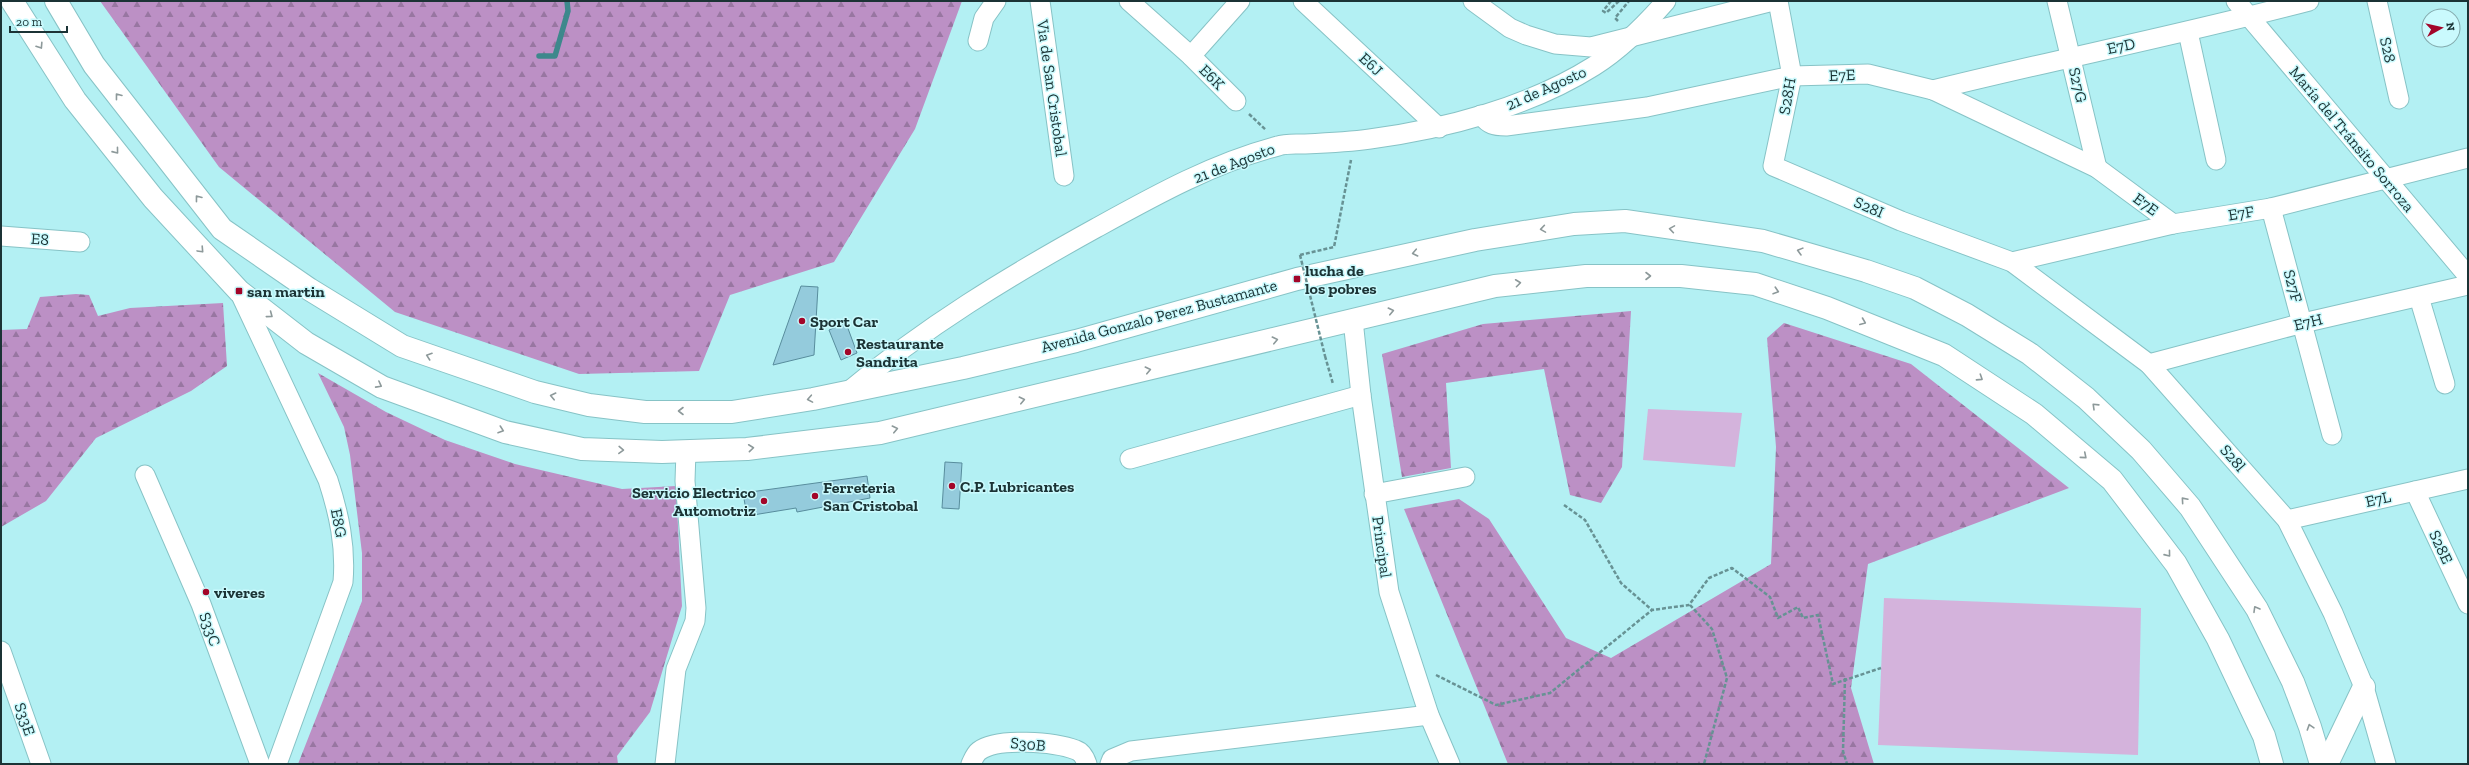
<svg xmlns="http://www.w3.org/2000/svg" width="2469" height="765" font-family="'Zilla Slab',serif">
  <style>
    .forest { fill: url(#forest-firs) }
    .garden { fill: #d4b3dc }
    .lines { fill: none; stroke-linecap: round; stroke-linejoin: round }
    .stream { stroke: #3d888c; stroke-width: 5.5 }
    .building { fill: #94cbdc; stroke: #588d9d }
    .minor-casing { stroke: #87c3c6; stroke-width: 21 }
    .major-casing { stroke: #87c3c6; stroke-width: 24 }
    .path { stroke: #679294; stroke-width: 2.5; stroke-dasharray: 4 2; stroke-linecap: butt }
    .minor { stroke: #fff; stroke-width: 19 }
    .major { stroke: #fff; stroke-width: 22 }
    .path-bridge { stroke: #679294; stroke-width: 2.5; stroke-dasharray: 4 2; stroke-linecap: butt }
    .oneway { stroke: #8d999a }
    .poi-dot { fill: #a30529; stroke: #cafafd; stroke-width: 1.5 }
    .labels { text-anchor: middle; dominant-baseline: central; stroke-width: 3; stroke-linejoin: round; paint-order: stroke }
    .street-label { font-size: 16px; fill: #1b3335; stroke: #cafafd }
    .poi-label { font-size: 16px; font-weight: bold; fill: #1b3335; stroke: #cafafd; text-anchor: start }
  </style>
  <defs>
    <pattern id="forest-firs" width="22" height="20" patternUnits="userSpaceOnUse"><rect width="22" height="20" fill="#bc90c5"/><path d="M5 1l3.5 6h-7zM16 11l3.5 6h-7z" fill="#9876a1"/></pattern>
  </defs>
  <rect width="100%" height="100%" fill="#b3f0f3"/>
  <!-- forest -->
  <g class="forest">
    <polygon points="100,1 962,1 915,129 834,262 730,295 699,371 579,374 395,312 219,167"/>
    <polygon points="76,294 89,295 98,316 130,308 223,303 227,366 191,391 96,438 46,501 1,527 1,330 27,329 40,297"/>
    <polygon points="1631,311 1622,467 1601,503 1570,495 1544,369 1446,383 1451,468 1402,477 1382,354 1483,324"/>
    <polygon points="1784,323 1911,364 2069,488 1868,564 1851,688 1874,764 1508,764 1404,509 1459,499 1489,519 1566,638 1611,658 1771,564 1776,447 1767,338"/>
    <polygon points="318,373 386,412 445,440 515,464 622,489 676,486 682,606 650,712 617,756 618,764 298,764 362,601 362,553 350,455 344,427"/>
  </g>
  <!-- garden -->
  <g class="garden">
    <polygon points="1648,409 1742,413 1735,467 1643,460"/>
    <polygon points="1884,598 2141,608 2138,755 1878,745"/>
  </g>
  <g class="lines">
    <!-- stream -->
    <polyline class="stream" points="539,56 555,56 568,11 567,1"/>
  </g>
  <!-- building -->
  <g class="building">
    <polygon points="801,286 818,287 814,355 773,365"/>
    <polygon points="846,323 857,353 841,360 829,330"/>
    <polygon points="945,462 962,463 959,509 942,508"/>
    <polygon points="867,476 870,498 797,512 796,508 747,516 743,493"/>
  </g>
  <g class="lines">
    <defs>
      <g id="minor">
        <polyline points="1040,1 1064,176"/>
        <polyline points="1129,1 1191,56 1236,101"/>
        <polyline points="1303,1 1439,128"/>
        <polyline points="1473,1 1510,28 1526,35 1555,44 1591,47 1773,1"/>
        <polyline points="1778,1 1792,76 1773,166 1901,221 2012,262 2149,364 2287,520 2333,613 2364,687 2386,764"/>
        <polyline points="2057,1 2097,168"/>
        <polyline points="2236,1 2468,276"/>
        <polyline points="2377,1 2399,99"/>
        <polyline points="2188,32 2216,160"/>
        <polyline points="978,41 984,18 996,1"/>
        <polyline points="1191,56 1240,1"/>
        <path d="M1933,90C2058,59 2184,34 2309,1"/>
        <path d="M1481,115C1489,125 1494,126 1506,126L1647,107L1792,76L1868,74L1933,90L2097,168L2173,224"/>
        <polyline points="2271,208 2332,435"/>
        <polyline points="1,236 80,242"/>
        <polyline points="2012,262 2173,224 2271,208 2468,158"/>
        <path d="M239,291L328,480C339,514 346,546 343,582L277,764"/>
        <polyline points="2419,297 2445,384"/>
        <polyline points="1353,320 1361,395 1389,592 1429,715 1450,764"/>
        <polyline points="2149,364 2303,323 2468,285"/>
        <path d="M849,391C925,327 1009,276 1096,228C1154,196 1213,163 1278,146C1286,143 1296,144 1305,144C1327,143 1349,142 1370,139C1445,129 1529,107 1594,66C1621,49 1645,25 1666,1"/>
        <polyline points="1130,459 1361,395"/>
        <polyline points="145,475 201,604 260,764"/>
        <polyline points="2415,491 2468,604"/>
        <polyline points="1374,494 1465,477"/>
        <polyline points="2287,520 2468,479"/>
        <polyline points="1,651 41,764"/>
        <polyline points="665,764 676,669 695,621 696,608 685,481 686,451"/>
        <path d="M971,764C973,760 975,754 979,751C997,737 1055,742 1076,750C1082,752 1085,758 1087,764"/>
        <polyline points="1110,764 1112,759 1131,751 1429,715"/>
      </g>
      <g id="major">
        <polyline points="12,1 75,100 153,198 239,291 306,343 382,387 505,432 582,449 662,452 747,449 880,433 1495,286 1586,276 1681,276 1755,284 1827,308 1944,355 2034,414 2112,480 2176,564 2218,639 2264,736 2272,764"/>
        <polyline points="56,1 94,65 222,229 309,289 402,346 535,392 589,405 645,412 732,412 813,399 963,368 1076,341 1297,279 1475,240 1574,224 1625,221 1763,241 1866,271 1915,288 1967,315 2030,354 2086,398 2141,450 2190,507 2257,609 2293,682 2310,727 2321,764"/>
        <polyline points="2327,764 2364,687"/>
      </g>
    </defs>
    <!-- minor casing -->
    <use href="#minor" class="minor-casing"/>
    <!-- major casing -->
    <use href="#major" class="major-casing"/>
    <!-- path -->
    <g class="path">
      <polyline points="1611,1 1603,11 1606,13 1619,1"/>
      <polyline points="1618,21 1615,18 1629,1"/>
      <polyline points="1249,114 1266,130"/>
      <polyline points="1300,255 1334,247 1351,160"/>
      <polyline points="1325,356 1333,384"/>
      <polyline points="1564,505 1585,520 1621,583 1652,610"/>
      <polyline points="1690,605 1712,629 1727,678 1704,764"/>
      <polyline points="1436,675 1496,705 1550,693 1652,610 1689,605 1709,578 1732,568 1770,597 1778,618 1798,607 1803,618 1818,615 1833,684 1881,668"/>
      <polyline points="1845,678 1843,751 1847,764"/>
    </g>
    <!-- minor -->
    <use href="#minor" class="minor"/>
    <!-- major -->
    <use href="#major" class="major"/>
    <!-- path-bridge -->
    <polyline class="path-bridge" points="1300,255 1325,356"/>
  </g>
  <!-- one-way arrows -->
  <defs><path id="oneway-chevron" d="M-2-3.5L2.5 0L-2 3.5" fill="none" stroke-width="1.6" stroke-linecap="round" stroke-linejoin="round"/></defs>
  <g class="oneway">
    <use href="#oneway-chevron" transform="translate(40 46) rotate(57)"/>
    <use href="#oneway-chevron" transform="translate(118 96) rotate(-128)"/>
    <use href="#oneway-chevron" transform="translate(116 151) rotate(51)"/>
    <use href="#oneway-chevron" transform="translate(198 198) rotate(-128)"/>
    <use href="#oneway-chevron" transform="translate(1543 229) rotate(171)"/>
    <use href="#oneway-chevron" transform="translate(1672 229) rotate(-171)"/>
    <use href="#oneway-chevron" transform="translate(201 250) rotate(47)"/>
    <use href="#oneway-chevron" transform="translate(1800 251) rotate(-165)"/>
    <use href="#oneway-chevron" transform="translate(1415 253) rotate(168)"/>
    <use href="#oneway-chevron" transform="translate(1648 276)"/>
    <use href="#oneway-chevron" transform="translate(1518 283) rotate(-7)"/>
    <use href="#oneway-chevron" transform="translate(1776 291) rotate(18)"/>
    <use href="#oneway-chevron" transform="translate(1391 311) rotate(-13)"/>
    <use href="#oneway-chevron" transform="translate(270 315) rotate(37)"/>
    <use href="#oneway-chevron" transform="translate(1863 322) rotate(22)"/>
    <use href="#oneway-chevron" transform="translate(1275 340) rotate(-13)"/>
    <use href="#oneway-chevron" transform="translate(429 356) rotate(-161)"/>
    <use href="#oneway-chevron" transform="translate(1148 370) rotate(-13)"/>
    <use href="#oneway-chevron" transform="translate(1980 378) rotate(33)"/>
    <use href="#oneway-chevron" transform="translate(379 385) rotate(28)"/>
    <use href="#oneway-chevron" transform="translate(553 396) rotate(-167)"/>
    <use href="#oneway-chevron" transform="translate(810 399) rotate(170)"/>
    <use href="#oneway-chevron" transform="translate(1022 400) rotate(-13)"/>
    <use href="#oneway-chevron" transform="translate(2095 406) rotate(-136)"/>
    <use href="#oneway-chevron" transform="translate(681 411) rotate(180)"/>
    <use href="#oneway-chevron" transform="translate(895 429) rotate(-13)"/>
    <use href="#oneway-chevron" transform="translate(501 430) rotate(19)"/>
    <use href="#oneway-chevron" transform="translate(751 448) rotate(-6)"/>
    <use href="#oneway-chevron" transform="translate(621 450) rotate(2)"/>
    <use href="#oneway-chevron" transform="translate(2084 456) rotate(40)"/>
    <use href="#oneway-chevron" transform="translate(2184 500) rotate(-131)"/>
    <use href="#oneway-chevron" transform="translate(2168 554) rotate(51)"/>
    <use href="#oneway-chevron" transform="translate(2256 609) rotate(-120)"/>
    <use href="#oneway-chevron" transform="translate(2310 727) rotate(-108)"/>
  </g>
  <!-- markers -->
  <g class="poi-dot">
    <rect x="1293" y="275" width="8" height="8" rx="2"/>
    <rect x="235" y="287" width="8" height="8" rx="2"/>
    <circle cx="802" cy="321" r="4"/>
    <circle cx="848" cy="352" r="4"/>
    <circle cx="952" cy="486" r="4"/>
    <circle cx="815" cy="496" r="4"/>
    <circle cx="764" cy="501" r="4"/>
    <circle cx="206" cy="592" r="4"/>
  </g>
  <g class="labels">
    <!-- street labels -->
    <g class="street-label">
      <text transform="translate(2121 46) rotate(-12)">E7D</text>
      <text transform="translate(2388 50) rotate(77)">S28</text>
      <text transform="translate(1371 64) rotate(43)">E6J</text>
      <text transform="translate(1842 75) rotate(-2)">E7E</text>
      <text transform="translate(1212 77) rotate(45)">E6K</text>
      <text transform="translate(2078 85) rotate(77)">S27G</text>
      <text transform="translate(1052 88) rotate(82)">Via de San Cristobal</text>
      <text transform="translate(1546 88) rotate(-24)">21 de Agosto</text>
      <text transform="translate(1787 96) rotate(-80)">S28H</text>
      <text transform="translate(2352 139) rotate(50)">María del Tránsito Sorroza</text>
      <text transform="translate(1234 163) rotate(-21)">21 de Agosto</text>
      <text transform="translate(2146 204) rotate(36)">E7E</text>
      <text transform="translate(1869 207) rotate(23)">S28I</text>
      <text transform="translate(2241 213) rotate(-9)">E7F</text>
      <text transform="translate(40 239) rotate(4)">E8</text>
      <text transform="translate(2293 286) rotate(75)">S27F</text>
      <text transform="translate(1159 316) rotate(-15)">Avenida Gonzalo Perez Bustamante</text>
      <text transform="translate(2308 322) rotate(-14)">E7H</text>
      <text transform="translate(2233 458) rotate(49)">S28l</text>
      <text transform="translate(2378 499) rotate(-13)">E7L</text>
      <text transform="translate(339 523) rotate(79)">E8G</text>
      <text transform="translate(1382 547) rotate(82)">Principal</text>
      <text transform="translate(2441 547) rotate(65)">S28E</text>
      <text transform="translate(210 629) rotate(70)">S33C</text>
      <text transform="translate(25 719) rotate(71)">S33E</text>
      <text transform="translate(1028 744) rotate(5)">S30B</text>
    </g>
    <!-- poi labels -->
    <g class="poi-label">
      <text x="1305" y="270">lucha de<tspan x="1305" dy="18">los pobres</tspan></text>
      <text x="247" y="291">san martin</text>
      <text x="810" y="321">Sport Car</text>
      <text x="856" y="343">Restaurante<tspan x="856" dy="18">Sandrita</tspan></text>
      <text x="960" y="486">C.P. Lubricantes</text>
      <text x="823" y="487">Ferreteria<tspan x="823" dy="18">San Cristobal</tspan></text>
      <text x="756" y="492" text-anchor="end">Servicio Electrico<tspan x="756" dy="18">Automotriz</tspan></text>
      <text x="214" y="592">viveres</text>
    </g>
  </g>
  <!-- border -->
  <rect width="2469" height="765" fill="none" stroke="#1b3335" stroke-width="4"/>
  <!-- north arrow -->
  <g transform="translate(2441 28) rotate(82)"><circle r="19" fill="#cafafd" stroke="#84aaad"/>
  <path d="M0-3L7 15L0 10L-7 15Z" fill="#a30529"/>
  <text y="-6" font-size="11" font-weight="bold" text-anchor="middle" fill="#1b3335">N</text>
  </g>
  <!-- scale -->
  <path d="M10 26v6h57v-6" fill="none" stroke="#1b3335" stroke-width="2"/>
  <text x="16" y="26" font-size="12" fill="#1b3335" stroke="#cafafd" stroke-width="3" paint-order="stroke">20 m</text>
</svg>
